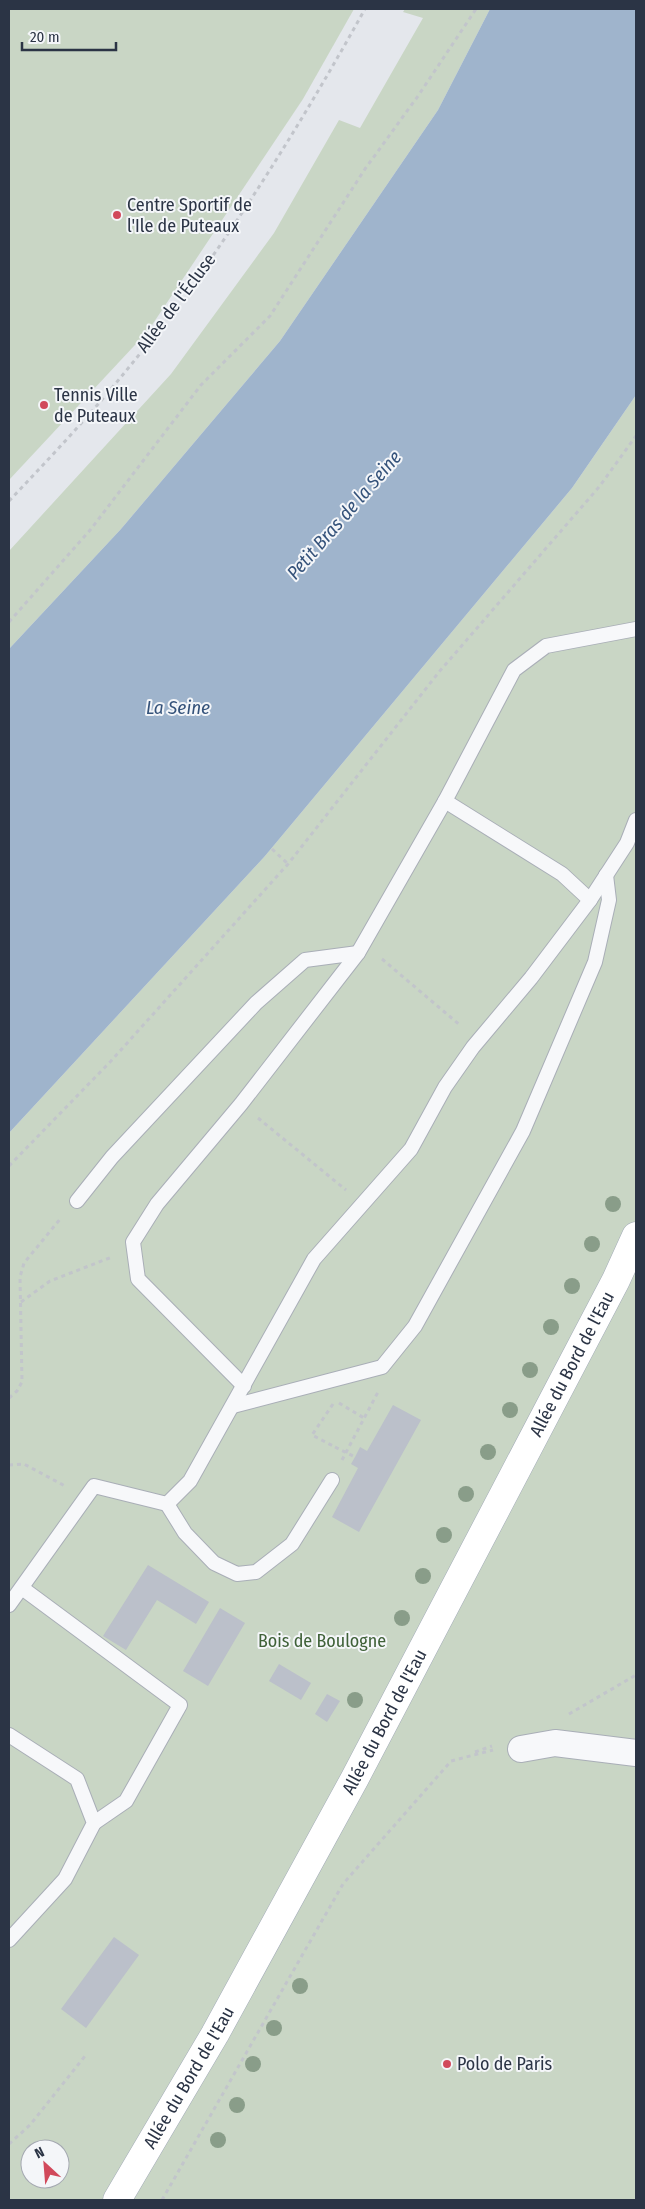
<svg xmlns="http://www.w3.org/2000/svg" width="645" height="2209" font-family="'Fira Sans Condensed',sans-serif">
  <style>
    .green { fill: #c9d6c5; fill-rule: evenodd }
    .water { fill: #9fb4cc }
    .building { fill: #bbc0ca }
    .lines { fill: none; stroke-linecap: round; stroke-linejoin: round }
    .lane-casing { stroke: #a9aeb7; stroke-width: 16 }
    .street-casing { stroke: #a9aeb7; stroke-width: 28 }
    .primary-casing { stroke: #a3abb8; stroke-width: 29 }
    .path { stroke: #c2c5cb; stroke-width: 3; stroke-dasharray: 4 4; stroke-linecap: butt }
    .lane { stroke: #f7f8fa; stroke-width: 14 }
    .street { stroke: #f7f8fa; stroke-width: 26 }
    .primary { stroke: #fff; stroke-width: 28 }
    .path-bridge { stroke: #c2c5cb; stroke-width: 3; stroke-dasharray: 4 4; stroke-linecap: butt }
    .tree { fill: #899d89 }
    .poi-dot { fill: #d1495b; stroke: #f4f6f9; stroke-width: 2 }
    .labels { text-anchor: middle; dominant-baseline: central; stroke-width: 4; stroke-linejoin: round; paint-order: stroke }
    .poi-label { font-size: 18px; fill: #2b3445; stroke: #f4f6f9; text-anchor: start }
    .street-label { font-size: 18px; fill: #2b3445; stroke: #f4f6f9 }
    .park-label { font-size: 18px; fill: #3f6138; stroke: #f4f6f9 }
    .water-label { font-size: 19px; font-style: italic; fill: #34527a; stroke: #f4f6f9 }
  </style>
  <rect width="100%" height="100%" fill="#e4e7ec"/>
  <!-- green -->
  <g class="green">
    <polygon points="9,9 354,9 303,99 148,331 9,480"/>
    <polygon points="405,9 490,9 438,110 280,341 121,529 9,649 9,551 171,374 274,233 339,120 360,128 423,18 403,12"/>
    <path d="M636,395V2200H9V1133L265,856L572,488ZM30,2149H60V2179H30Z"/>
  </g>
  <!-- water -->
  <polygon class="water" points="490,9 636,9 636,395 572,488 265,856 9,1133 9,649 121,529 280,341 438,110"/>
  <!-- building -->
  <g class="building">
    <polygon points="393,1405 421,1420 359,1532 332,1517 358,1468 351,1464 355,1457 360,1447 367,1451"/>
    <polygon points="148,1565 209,1602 196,1624 157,1600 126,1650 103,1636"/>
    <polygon points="220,1608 245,1623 208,1686 183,1671"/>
    <polygon points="279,1664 311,1683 301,1700 269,1681"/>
    <polygon points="327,1694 340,1701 327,1722 315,1714"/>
    <polygon points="114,1937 139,1955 86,2028 61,2009"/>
  </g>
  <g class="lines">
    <defs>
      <g id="lane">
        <polyline points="445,801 562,874 590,900"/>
        <polyline points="77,1201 112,1157 256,1003 305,960 358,953"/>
        <polyline points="244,1386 138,1279 133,1242 157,1204 241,1104 358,953 445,801 514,670 546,646 636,629"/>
        <polyline points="233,1406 382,1367 415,1326 523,1131 595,962 609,900 606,875"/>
        <polyline points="167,1504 185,1533 214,1563 237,1574 256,1572 292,1544 332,1480"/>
        <polyline points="22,1588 180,1705 126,1801 94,1823"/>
        <polyline points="9,1605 94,1486 167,1504 190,1481 314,1259 411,1149 445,1087 473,1047 531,978 590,900 627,843 636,820"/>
        <polyline points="9,1735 77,1779 94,1823 65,1879 9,1940"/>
      </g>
      <polyline id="street" points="521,1749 555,1743 636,1753"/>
      <g id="primary">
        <path id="s1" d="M117,2200L215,2034L355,1778L616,1280L636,1236"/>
      </g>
    </defs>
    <!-- lane casing -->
    <use href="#lane" class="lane-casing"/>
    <!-- street casing -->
    <use href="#street" class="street-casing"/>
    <!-- primary casing -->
    <use href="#primary" class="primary-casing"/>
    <!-- path -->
    <g class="path">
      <path d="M9,501C45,463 82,424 116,383C212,268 292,140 365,9"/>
      <polyline points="9,622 91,529 201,385 270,316 365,169 418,96 476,9"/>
      <polyline points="272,849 288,864"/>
      <polyline points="382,959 461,1026"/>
      <polyline points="258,1118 346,1190"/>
      <polyline points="9,1166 111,1061 288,864 439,672 599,487 636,436"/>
      <polyline points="21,1302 50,1281 112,1257"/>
      <polyline points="9,1398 17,1391 22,1382 20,1277 24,1263 61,1218"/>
      <polyline points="339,1403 364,1418"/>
      <polyline points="333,1404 312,1435 335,1447"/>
      <polyline points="342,1460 378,1392"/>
      <polyline points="9,1465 24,1464 65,1486"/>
      <polyline points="569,1714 636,1675"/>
      <polyline points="475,1752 492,1746"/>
      <polyline points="9,2144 30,2125 85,2056"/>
      <polyline points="162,2200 343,1884 451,1761 493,1750"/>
    </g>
    <!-- lane -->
    <use href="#lane" class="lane"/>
    <!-- street -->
    <use href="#street" class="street"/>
    <!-- primary -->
    <use href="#primary" class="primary"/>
    <!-- path-bridge -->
    <polyline class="path-bridge" points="335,1447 355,1457"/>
  </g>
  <!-- trees -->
  <g class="tree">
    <circle cx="613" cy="1204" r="8"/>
    <circle cx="592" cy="1244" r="8"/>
    <circle cx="572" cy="1286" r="8"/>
    <circle cx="551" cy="1327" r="8"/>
    <circle cx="530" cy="1370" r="8"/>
    <circle cx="510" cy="1410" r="8"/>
    <circle cx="488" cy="1452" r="8"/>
    <circle cx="466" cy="1494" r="8"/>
    <circle cx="444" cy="1535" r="8"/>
    <circle cx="423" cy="1576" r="8"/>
    <circle cx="402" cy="1618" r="8"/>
    <circle cx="355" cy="1700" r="8"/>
    <circle cx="300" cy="1986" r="8"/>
    <circle cx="274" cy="2028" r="8"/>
    <circle cx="253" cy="2064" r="8"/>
    <circle cx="237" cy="2105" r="8"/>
    <circle cx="218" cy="2140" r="8"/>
  </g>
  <!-- markers -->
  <g class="poi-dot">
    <circle cx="117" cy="215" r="5"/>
    <circle cx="44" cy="405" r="5"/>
    <circle cx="447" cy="2064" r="5"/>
  </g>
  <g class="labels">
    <!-- poi labels -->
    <g class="poi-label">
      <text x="127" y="205">Centre Sportif de<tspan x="127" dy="21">l'Ile de Puteaux</tspan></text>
      <text x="54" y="395">Tennis Ville<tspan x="54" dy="21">de Puteaux</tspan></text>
      <text x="457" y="2064">Polo de Paris</text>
    </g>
    <!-- street labels -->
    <g class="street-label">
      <text transform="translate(176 303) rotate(-53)">Allée de l'Écluse</text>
      <text stroke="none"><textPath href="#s1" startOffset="952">Allée du Bord de l'Eau</textPath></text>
      <text stroke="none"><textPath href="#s1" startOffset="548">Allée du Bord de l'Eau</textPath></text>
      <text stroke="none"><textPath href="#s1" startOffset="142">Allée du Bord de l'Eau</textPath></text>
    </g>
    <!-- park labels -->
    <g class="park-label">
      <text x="322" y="1641">Bois de Boulogne</text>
    </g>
    <!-- water labels -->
    <g class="water-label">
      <text transform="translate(344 515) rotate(-49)">Petit Bras de la Seine</text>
      <text x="178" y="707">La Seine</text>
    </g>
  </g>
  <!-- border -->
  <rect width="645" height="2209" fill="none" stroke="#2b3445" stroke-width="20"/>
  <!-- north arrow -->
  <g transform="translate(45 2164) rotate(334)"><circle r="24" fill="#f4f6f9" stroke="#a4a8b1"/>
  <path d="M0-4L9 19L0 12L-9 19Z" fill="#d1495b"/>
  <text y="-8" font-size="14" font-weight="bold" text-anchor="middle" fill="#2b3445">N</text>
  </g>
  <!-- scale -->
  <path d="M22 42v8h94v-8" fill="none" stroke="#2b3445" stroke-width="2.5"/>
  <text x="30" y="42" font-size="15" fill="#2b3445" stroke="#f4f6f9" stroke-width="4" paint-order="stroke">20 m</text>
</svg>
